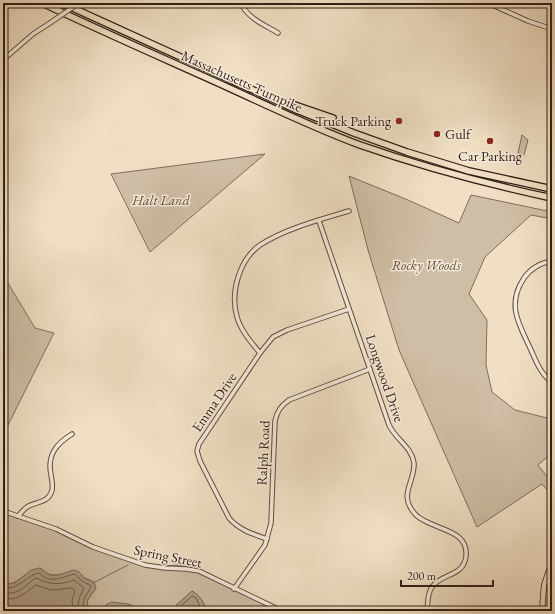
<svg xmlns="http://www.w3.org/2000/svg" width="555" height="614" font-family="'EB Garamond',serif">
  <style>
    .green { fill: #cfbea6; stroke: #7f6e5e }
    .water { fill: #ae9e88; stroke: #7b6b5a }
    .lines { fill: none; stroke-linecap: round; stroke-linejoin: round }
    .shore { stroke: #6e5e4e; stroke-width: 1 }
    .stream { stroke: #7b6b5a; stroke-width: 1 }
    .minor-casing { stroke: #5f4f41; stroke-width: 5.5 }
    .major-casing { stroke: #2f1f15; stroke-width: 6 }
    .highway-casing { stroke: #2f1f15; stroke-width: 8 }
    .minor { stroke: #f5ead9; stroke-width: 3.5 }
    .major { stroke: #f0dfc4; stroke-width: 4.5 }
    .highway { stroke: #f0dfc4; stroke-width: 5.5 }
    .minor-bridge-casing { stroke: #5f4f41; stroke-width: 5.5; stroke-linecap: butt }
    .minor-bridge { stroke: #f5ead9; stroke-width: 3.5 }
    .poi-dot { fill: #8f2418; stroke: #f5ead9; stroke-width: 1.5 }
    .labels { text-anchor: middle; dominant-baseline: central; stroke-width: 3; stroke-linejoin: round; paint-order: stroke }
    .street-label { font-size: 14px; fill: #2f1f15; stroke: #f5ead9 }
    .poi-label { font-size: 14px; fill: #2f1f15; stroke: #f5ead9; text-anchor: end }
    .park-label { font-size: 14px; font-style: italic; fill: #5f4f40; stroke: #f5ead9 }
  </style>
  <rect width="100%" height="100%" fill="#f0dfc4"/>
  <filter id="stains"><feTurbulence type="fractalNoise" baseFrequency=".005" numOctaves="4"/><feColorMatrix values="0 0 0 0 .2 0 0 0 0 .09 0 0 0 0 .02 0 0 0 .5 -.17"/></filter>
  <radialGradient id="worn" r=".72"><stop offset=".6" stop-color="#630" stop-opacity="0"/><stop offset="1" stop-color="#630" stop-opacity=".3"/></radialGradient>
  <!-- green -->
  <g class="green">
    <polygon points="522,135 528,140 524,155 518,153"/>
    <polygon points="265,154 150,252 111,174"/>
    <polygon points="349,176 408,200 459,223 471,195 552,212 552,219 531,215 485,257 469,294 487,320 486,365 492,392 515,410 547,418 552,410 552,453 538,465 552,483 552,496 542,484 477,527 399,350 368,250"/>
    <polygon points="3,275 35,328 54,333 3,435"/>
    <path d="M3,512L39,523L127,560L162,566L179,565L195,568L276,608L289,611H222L217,609L215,611H206C205,603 199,595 192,591L170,611H147L143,608L107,604L102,611H89L87,601L96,588L90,580L84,578L79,572L70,571C65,575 54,576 49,574C45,573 44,570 40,568C25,572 21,581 9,584L6,581V576H3Z"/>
  </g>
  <!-- water -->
  <g class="water">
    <path d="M40,568C43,570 45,573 48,574C56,578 66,572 74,570L79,572L84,578L94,582L96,588L87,601L89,611H3V576H6V581L9,584L15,583L31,570Z"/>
    <path d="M192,591C199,595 205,603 206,611H170Z"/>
    <polygon points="112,602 128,604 147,611 102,611 107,604"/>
  </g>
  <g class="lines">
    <!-- shore -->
    <g class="shore">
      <path d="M3,583L8,588C21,587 27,575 39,573C41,574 42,576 44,577C53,583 66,576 74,574C78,576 78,578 81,580C84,583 88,583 91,586C87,597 80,598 85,611"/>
      <path d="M3,591C15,598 25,586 34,579L37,578C49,585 61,585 74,580L84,588C80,596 76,602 80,611"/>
      <path d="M3,598C17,602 26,592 36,585L51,590L72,588L75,591L72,600L73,611"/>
      <polyline points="175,611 192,596 196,598 202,611"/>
    </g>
    <!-- stream -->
    <polyline class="stream" points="93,583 128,565"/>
    <defs>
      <g id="minor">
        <path d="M241,3C247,18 265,25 278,33"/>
        <polyline points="488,3 528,21 552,29"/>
        <polyline points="3,60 33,34 50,23"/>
        <path d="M319,221L389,425C395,439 412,447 414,463C415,483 397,495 416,515C431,530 469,528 466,556C464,577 441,573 432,587C427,594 428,603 427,611"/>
        <path d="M552,261C540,263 531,268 524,278C506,305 519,324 531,350C536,361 541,375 552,382"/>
        <path d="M260,353C251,342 241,331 237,317C230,293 239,260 260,245C284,229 322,219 349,211"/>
        <polyline points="3,511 56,529 93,547 145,565 165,568 186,569 199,571 282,611"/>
        <path d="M18,516C21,513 24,509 27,507C35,502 47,503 51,493C54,488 52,481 51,475C47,455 56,444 72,434"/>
        <path d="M267,539C253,534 239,530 229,518L200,461L197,451L199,444L260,353L273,337L287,330L349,309"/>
        <path d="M234,589L265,545L271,523L275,421C277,411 281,406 289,400L370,369"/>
      </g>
      <polyline id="major" points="542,611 544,585 552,562"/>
      <g id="highway">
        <path d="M42,3C103,32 165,59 227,87C271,107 314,128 360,145C423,167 487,184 552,198"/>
        <polyline points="62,3 297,110 354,133 407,152 469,171 552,189"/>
        <polyline points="292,104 333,118"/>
      </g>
    </defs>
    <!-- minor casing -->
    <use href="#minor" class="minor-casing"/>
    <!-- major casing -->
    <use href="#major" class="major-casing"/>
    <!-- highway casing -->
    <use href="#highway" class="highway-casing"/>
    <!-- minor -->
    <use href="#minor" class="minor"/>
    <!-- major -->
    <use href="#major" class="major"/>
    <!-- highway -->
    <use href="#highway" class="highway"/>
    <defs>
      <polyline id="minor-bridge" points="50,23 79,3"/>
    </defs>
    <!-- minor-bridge casing -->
    <use href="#minor-bridge" class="minor-bridge-casing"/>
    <!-- minor-bridge -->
    <use href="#minor-bridge" class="minor-bridge"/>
  </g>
  <!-- markers -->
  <g class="poi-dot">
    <circle cx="399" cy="121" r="4"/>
    <circle cx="437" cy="134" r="4"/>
    <circle cx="490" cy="141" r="4"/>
  </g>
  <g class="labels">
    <!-- street labels -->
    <g class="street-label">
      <text transform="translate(242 81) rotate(24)">Massachusetts Turnpike</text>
      <text transform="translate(385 378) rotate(71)">Longwood Drive</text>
      <text transform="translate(214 402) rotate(-56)">Emma Drive</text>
      <text transform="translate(263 453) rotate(-87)">Ralph Road</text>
      <text transform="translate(168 556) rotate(11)">Spring Street</text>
    </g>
    <!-- poi labels -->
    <g class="poi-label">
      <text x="391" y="121">Truck Parking</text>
      <text x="445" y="134" text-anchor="start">Gulf</text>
      <text x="490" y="156" text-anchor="middle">Car Parking</text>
    </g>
    <!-- park labels -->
    <g class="park-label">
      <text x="161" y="200">Halt Land</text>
      <text x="426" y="265">Rocky Woods</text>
    </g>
  </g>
  <!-- margin -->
  <rect width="555" height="614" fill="none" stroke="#f0dfc4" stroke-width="16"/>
  <rect x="4" y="4" width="547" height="606" fill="none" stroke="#2f1f15" stroke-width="2"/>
  <rect x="8" y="8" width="539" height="598" fill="none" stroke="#2f1f15"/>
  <!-- scale -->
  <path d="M401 580v6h92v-6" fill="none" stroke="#2f1f15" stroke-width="2"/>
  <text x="407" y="580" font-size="12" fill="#2f1f15" stroke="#f5ead9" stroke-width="3" paint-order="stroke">200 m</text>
  <rect width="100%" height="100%" filter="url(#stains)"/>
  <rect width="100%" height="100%" fill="url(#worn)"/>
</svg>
